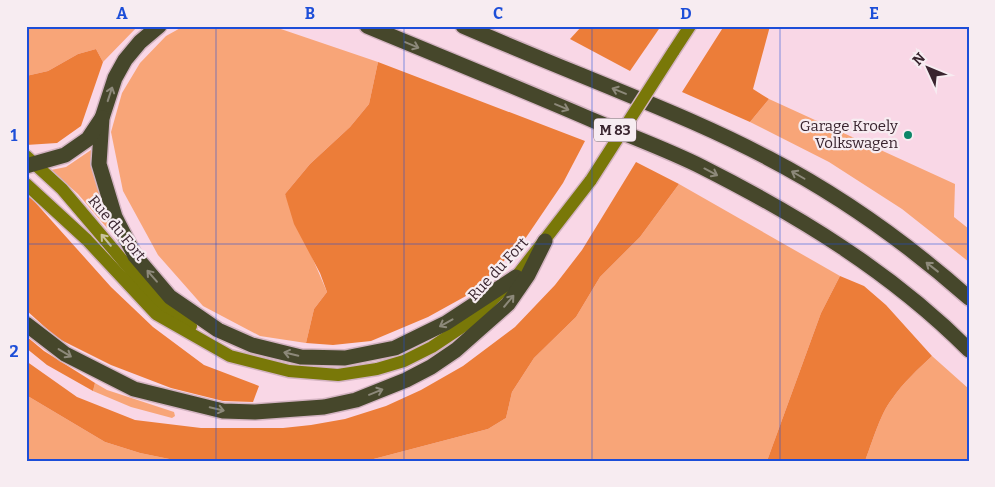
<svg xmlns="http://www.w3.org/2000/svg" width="995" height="487" font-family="Bitter,serif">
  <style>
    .green { fill: #f8a578 }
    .forest { fill: #ec7d39 }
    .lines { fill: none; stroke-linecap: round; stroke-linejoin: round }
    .secondary-casing { stroke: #d3b3c1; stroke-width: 15 }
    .highway-casing { stroke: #d3b3c1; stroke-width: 18 }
    .secondary { stroke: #797808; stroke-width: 12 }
    .highway { stroke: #46472b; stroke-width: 15 }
    .secondary-bridge-casing { stroke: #d3b3c1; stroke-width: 15; stroke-linecap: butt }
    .secondary-bridge { stroke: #797808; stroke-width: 12 }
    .oneway { stroke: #8d897a }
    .oneway2 { stroke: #cbc39f }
    .grid { fill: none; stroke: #1d4ed8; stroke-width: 1; stroke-opacity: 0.55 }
    .poi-dot { fill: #0c8668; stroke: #f7ecf1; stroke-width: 2 }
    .labels { text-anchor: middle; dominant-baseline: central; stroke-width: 4.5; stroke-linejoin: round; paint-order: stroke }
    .shield { fill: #f7ecf1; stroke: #726068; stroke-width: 1 }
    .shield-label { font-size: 14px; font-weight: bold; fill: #39242e }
    .poi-label { font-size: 15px; fill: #39242e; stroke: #f7ecf1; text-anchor: end }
    .street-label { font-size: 15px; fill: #39242e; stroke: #f7ecf1 }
    .neatline { fill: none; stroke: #1d4ed8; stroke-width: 2 }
    .grid-label { font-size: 16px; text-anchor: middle; font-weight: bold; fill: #1d4ed8 }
  </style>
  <rect width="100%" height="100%" fill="#f9d7e6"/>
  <!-- green -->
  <g class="green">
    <polygon points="26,26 138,26 103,62 96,49 78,54 48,71 26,76"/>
    <polygon points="184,26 272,26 378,62 369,104 350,127 310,164 285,194 327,292 314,309 306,343 260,336 203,306 158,255 123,191 111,132 122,93 140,63 166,36"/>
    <polygon points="769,99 955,184 954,217 969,229 969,262 902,209 829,162 750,122"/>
    <polygon points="91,150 101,201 110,225 107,228 78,194 51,170 66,167"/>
    <polygon points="679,184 840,276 821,313 767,461 366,461 488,429 506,418 512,392 534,358 576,317 600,277 640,237"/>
    <path d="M932,356L969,389V461H865C872,443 880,414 892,399C903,383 918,369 932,356Z"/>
    <polygon points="95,383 107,390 174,412 175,416 172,418 131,407 93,391"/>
    <polygon points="26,395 105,442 140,453 179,461 26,461"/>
  </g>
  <!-- forest -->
  <g class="forest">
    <polygon points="582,26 661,26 630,71 570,39"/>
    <polygon points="724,26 770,26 753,89 769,99 750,122 682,92"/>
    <polygon points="96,49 103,62 81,126 57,143 26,145 26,76 48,71 78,54"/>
    <polygon points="378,62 585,141 563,183 525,239 475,291 428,317 371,341 333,345 306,343 314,309 327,292 320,273 294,224 285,194 310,164 350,127 369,104"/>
    <polygon points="636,162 679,184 640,237 600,277 576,317 534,358 512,392 506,418 488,429 366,461 179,461 140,453 105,442 26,395 26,361 77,397 135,420 201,428 283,428 311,425 345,419 386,406 421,390 463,366 515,327 555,285 582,250"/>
    <polygon points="26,194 34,201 111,287 153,327 204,365 259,386 253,402 223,401 171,388 111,365 57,338 26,310"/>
    <path d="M840,276L864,286L886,305L932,356C918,369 903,383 892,399C880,414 872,443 865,461H767L821,313Z"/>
    <polygon points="26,336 44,351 95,383 93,391 47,365 26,348"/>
  </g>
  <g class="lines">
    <defs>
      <g id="secondary">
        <polyline points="673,52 690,26"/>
        <polyline points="26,156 62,189 140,281 164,306 191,326"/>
        <polyline points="26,184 87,240 156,314 230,356 289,371 338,375 377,369 404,361 432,347 471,321 516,277 591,180"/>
      </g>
      <g id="highway">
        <polyline points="159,26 140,42 125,60 115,78 102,118 99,164 115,217 135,256 170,297 189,310 218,330 252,345 301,357 345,358 395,348 446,323 516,277"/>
        <path d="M367,26C444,58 521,89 597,122C632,137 668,150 702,167C799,216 891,272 969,350"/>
        <path d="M463,26C514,48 566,69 617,90C668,111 719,132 768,158C841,196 908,244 969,298"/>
        <polyline points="26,166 65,155 88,139 102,118"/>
        <polyline points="26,324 65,354 134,389 223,411 255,412 324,407 356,400 406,380 431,367 456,350 508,304 528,275 545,241"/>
      </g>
    </defs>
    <!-- secondary casing -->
    <use href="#secondary" class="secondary-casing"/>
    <!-- highway casing -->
    <use href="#highway" class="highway-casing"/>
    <!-- secondary -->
    <use href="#secondary" class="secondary"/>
    <!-- highway -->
    <use href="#highway" class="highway"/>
    <defs>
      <polyline id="secondary-bridge" points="591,180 673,52"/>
    </defs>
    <!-- secondary-bridge casing -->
    <use href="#secondary-bridge" class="secondary-bridge-casing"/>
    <!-- secondary-bridge -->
    <use href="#secondary-bridge" class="secondary-bridge"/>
  </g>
  <!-- one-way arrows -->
  <defs><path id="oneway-shaft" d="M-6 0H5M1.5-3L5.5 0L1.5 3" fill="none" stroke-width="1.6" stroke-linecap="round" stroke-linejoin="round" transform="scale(1.25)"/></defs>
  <g class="oneway">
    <use href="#oneway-shaft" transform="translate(412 45) rotate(23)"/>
    <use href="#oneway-shaft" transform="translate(619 91) rotate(-158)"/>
    <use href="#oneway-shaft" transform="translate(110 94) rotate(-72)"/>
    <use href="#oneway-shaft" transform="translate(562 107) rotate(23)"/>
    <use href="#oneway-shaft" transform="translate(711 172) rotate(28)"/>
    <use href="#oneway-shaft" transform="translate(798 175) rotate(-150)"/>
    <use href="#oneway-shaft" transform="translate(932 267) rotate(-142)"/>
    <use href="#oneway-shaft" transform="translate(152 276) rotate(-131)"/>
    <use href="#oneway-shaft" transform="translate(509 301) rotate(-50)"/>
    <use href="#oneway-shaft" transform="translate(446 323) rotate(151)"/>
    <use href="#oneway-shaft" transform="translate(65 353) rotate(31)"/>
    <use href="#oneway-shaft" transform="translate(291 354) rotate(-167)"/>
    <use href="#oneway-shaft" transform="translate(376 392) rotate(-22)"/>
    <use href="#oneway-shaft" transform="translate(217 409) rotate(13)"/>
  </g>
  <use class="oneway2" href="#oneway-shaft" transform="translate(106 240) rotate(-130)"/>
  <!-- grid -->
  <path class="grid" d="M216,26V461M404,26V461M592,26V461M780,26V461M26,244H969"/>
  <!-- markers -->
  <circle class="poi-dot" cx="908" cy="135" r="5"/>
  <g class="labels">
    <!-- shield labels -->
    <rect class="shield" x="594" y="118.5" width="42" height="23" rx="4"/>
    <g class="shield-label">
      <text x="615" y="130">M 83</text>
    </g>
    <!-- poi labels -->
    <g class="poi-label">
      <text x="898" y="126">Garage Kroely<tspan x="898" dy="17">Volkswagen</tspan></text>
    </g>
    <!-- street labels -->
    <g class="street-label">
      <text transform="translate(117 228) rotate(50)">Rue du Fort</text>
      <text transform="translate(498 269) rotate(-47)">Rue du Fort</text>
    </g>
  </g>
  <!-- border -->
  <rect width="995" height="487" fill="none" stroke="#f7ecf1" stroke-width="55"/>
  <!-- north arrow -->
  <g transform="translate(928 68) rotate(314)" stroke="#f7ecf1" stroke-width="4" paint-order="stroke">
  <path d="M0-4L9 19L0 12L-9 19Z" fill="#39242e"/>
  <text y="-8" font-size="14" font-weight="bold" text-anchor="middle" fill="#39242e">N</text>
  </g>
  <rect x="28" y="28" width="940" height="432" class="neatline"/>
  <g class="grid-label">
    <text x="122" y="19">A</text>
    <text x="310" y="19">B</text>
    <text x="498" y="19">C</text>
    <text x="686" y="19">D</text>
    <text x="874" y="19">E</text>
    <text x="14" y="141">1</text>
    <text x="14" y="357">2</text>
  </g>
</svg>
